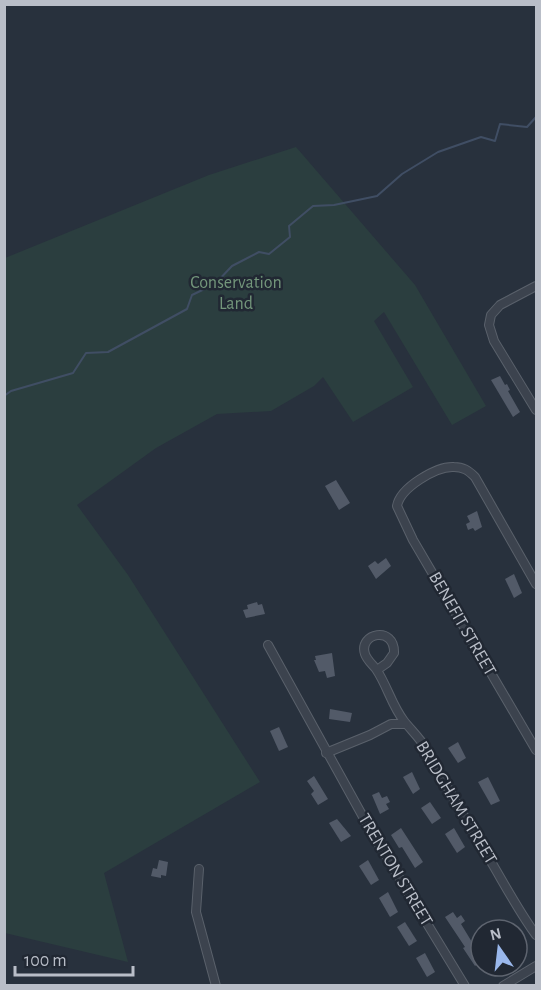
<svg xmlns="http://www.w3.org/2000/svg" width="541" height="990" font-family="'Alegreya Sans',sans-serif">
  <style>
    .green { fill: #2b3e3f }
    .lines { fill: none; stroke-linecap: round; stroke-linejoin: round }
    .stream { stroke: #404e64; stroke-width: 2 }
    .building { fill: #525a68 }
    .street-casing { stroke: #5a616b; stroke-width: 10 }
    .street { stroke: #3c434e; stroke-width: 8 }
    .labels { text-anchor: middle; dominant-baseline: central; stroke-width: 5; stroke-linejoin: round; paint-order: stroke }
    .park-label { font-size: 18px; fill: #73967b; stroke: #212833 }
    .street-label { font-size: 18px; fill: #b9bec8; stroke: #212833 }
  </style>
  <rect width="100%" height="100%" fill="#28313d"/>
  <!-- green -->
  <polygon class="green" points="296,147 415,285 486,406 452,425 384,312 374,321 413,387 353,422 323,377 314,386 271,411 217,414 156,448 77,505 128,575 260,782 104,873 128,962 5,933 5,258 209,175"/>
  <g class="lines">
    <!-- stream -->
    <polyline class="stream" points="4,396 11,391 73,373 86,353 108,352 187,309 192,295 215,284 232,266 259,252 269,254 290,237 289,226 313,206 334,205 377,196 402,174 438,152 481,137 495,141 500,124 527,127 536,117"/>
  </g>
  <!-- building -->
  <g class="building">
    <polygon points="500,376 505,385 507,384 510,390 508,391 520,412 513,417 491,380"/>
    <polygon points="336,480 350,503 339,510 325,486"/>
    <polygon points="477,511 482,527 475,531 473,528 468,530 466,524 470,522 467,516"/>
    <polygon points="386,558 391,566 376,579 368,566 375,561 378,564"/>
    <polygon points="514,574 522,593 514,598 505,579"/>
    <polygon points="257,602 258,605 262,604 265,614 246,618 243,610 248,609 247,605"/>
    <polygon points="332,653 335,676 327,678 325,671 319,672 314,660 316,660 315,656"/>
    <polygon points="330,709 352,713 350,722 329,719"/>
    <polygon points="279,727 288,747 279,751 270,731"/>
    <polygon points="458,742 466,758 458,763 448,748"/>
    <polygon points="412,772 420,789 413,794 403,777"/>
    <polygon points="314,776 328,799 318,805 311,794 314,791 307,781"/>
    <polygon points="488,777 500,801 491,805 478,782"/>
    <polygon points="379,792 382,798 387,796 390,802 386,804 389,809 380,814 372,795"/>
    <polygon points="430,802 441,818 432,824 421,808"/>
    <polygon points="337,819 351,836 341,842 329,823"/>
    <polygon points="401,828 423,862 415,868 402,847 399,848 391,835"/>
    <polygon points="454,828 465,847 457,853 445,834"/>
    <polygon points="159,860 168,862 166,876 161,875 161,878 151,876 153,868 157,869"/>
    <polygon points="368,860 379,880 371,885 359,866"/>
    <polygon points="388,892 398,912 390,917 379,898"/>
    <polygon points="453,912 457,918 461,915 465,921 461,924 481,957 481,961 475,966 463,948 465,947 445,917"/>
    <polygon points="405,922 417,941 409,946 397,927"/>
    <polygon points="425,953 435,972 427,977 416,958"/>
  </g>
  <g class="lines">
    <defs>
      <g id="street">
        <polyline points="536,286 500,305 491,315 489,325 494,341 536,410"/>
        <path d="M536,584L475,477C468,470 463,467 454,467C436,466 400,488 397,506L413,540L536,750"/>
        <polyline points="268,645 372,833 465,986"/>
        <path d="M377,670L387,663L394,653C395,625 358,633 365,654C367,660 372,664 376,669C387,685 392,706 404,721C411,730 421,739 427,750C448,789 470,827 493,865C507,889 520,913 536,935"/>
        <polyline points="326,753 370,735 391,724 405,724"/>
        <polyline points="199,869 196,912 216,986"/>
        <polyline points="503,986 536,966"/>
      </g>
    </defs>
    <!-- street casing -->
    <use href="#street" class="street-casing"/>
    <!-- street -->
    <use href="#street" class="street"/>
  </g>
  <g class="labels">
    <!-- park labels -->
    <g class="park-label">
      <text x="236" y="283">Conservation<tspan x="236" dy="21">Land</tspan></text>
    </g>
    <!-- street labels -->
    <g class="street-label">
      <text transform="translate(462 624) rotate(60)">BENEFIT STREET</text>
      <text transform="translate(456 803) rotate(59)">BRIDGHAM STREET</text>
      <text transform="translate(395 870) rotate(59)">TRENTON STREET</text>
    </g>
  </g>
  <!-- border -->
  <rect width="541" height="990" fill="none" stroke="#b9bec8" stroke-width="12"/>
  <!-- north arrow -->
  <g transform="translate(499 948) rotate(346)"><circle r="28" fill="#212833" stroke="#5e646f" stroke-width="1.5"/>
  <path d="M0-4.5L10 22L0 15L-10 22Z" fill="#9ab8ec"/>
  <text y="-9" font-size="16" font-weight="bold" text-anchor="middle" fill="#b9bec8">N</text>
  </g>
  <!-- scale -->
  <path d="M15 966v9h118v-9" fill="none" stroke="#b9bec8" stroke-width="3"/>
  <text x="24" y="966" font-size="18" fill="#b9bec8" stroke="#212833" stroke-width="4.5" paint-order="stroke">100 m</text>
</svg>
